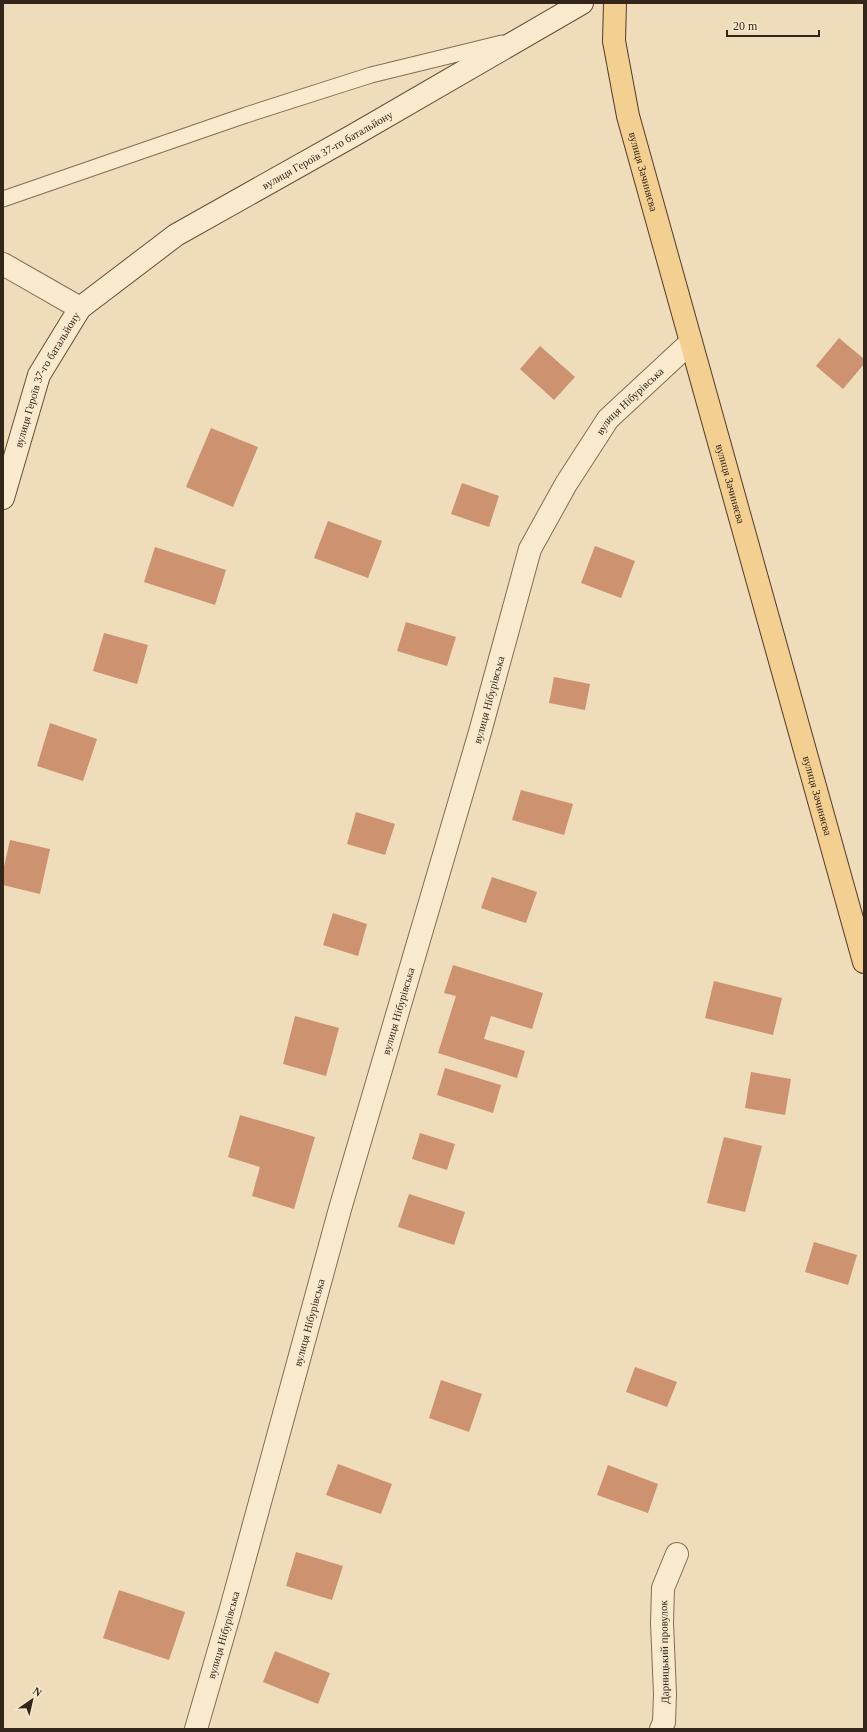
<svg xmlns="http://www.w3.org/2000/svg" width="867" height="1732" font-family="'Times New Roman',serif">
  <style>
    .building { fill: #cd9270 }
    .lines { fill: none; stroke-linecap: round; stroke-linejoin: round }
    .lane-casing { stroke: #856c55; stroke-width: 17 }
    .street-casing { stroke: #856c55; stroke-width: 24 }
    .secondary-casing { stroke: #664d39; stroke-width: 24 }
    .primary-casing { stroke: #523b2a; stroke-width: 24 }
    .lane { stroke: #f9eace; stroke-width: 15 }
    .street { stroke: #f9eace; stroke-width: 22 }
    .secondary { stroke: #f9eace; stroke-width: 22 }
    .primary { stroke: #f3d091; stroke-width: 22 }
    .labels { text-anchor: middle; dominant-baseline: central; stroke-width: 4; stroke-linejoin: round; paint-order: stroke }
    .street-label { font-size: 11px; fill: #34251a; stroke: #f5e7cb }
  </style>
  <rect width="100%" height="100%" fill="#eedcbb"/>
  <!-- building -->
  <g class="building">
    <polygon points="839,338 864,359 864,364 843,389 816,366"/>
    <polygon points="540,346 575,377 554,400 520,369"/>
    <polygon points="211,428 258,447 233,507 186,487"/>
    <polygon points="462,483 499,496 489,527 451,514"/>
    <polygon points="328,521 382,541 368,578 314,558"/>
    <polygon points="595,546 635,561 621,598 581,583"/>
    <polygon points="155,547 226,570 215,605 144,582"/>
    <polygon points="406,622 456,637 447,666 397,651"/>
    <polygon points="104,633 148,645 137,684 93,671"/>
    <polygon points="554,677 590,684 585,710 549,703"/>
    <polygon points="50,723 97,739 83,781 37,766"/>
    <polygon points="521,790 573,804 564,835 512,820"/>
    <polygon points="356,812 395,824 385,855 347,844"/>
    <polygon points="10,840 50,849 40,894 3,885 3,871"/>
    <polygon points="492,877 537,892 526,923 481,908"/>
    <polygon points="333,913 367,924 358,956 323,945"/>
    <polygon points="453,965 543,993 532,1029 491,1016 484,1039 525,1051 517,1078 438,1053 456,996 444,993"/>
    <polygon points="714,981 782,998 773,1035 705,1018"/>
    <polygon points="295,1016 339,1028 326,1076 283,1064"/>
    <polygon points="445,1068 501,1085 493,1113 437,1095"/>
    <polygon points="751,1072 791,1079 785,1115 745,1108"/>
    <polygon points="240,1115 315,1137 294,1209 252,1196 260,1167 228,1157"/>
    <polygon points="420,1133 455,1144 447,1170 412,1159"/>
    <polygon points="724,1137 762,1146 745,1212 707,1203"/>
    <polygon points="409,1194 465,1212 454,1245 398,1227"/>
    <polygon points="814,1242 857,1255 848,1285 805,1272"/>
    <polygon points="635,1367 677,1382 667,1407 626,1392"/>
    <polygon points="441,1380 482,1394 469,1432 429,1418"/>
    <polygon points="338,1464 392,1484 381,1514 326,1495"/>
    <polygon points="608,1465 658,1484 648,1513 597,1495"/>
    <polygon points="296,1552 343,1566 332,1600 286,1586"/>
    <polygon points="119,1590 185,1612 169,1660 103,1638"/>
    <polygon points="275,1651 330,1673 318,1704 263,1682"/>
  </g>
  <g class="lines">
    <defs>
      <polyline id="lane" points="3,199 246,115 371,75 502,43"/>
      <g id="street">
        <polyline points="3,264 80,308"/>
        <path id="s1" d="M196,1729L230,1612L340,1209L480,732L530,549L566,484L608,419L691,342"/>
        <polyline points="661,1729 664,1722 665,1694 662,1623 663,1588 677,1554"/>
      </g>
      <g id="secondary">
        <path id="s2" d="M3,498L39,375L80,308L176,235L354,135L582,3"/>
      </g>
      <g id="primary">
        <path id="s3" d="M615,3L614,41L628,116L864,962"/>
      </g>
    </defs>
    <!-- lane casing -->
    <use href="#lane" class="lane-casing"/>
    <!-- street casing -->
    <use href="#street" class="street-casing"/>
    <!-- secondary casing -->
    <use href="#secondary" class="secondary-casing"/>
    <!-- primary casing -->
    <use href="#primary" class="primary-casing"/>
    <!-- lane -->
    <use href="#lane" class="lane"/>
    <!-- street -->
    <use href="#street" class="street"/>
    <!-- secondary -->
    <use href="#secondary" class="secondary"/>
    <!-- primary -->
    <use href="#primary" class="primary"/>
  </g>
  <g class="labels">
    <!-- street labels -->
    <g class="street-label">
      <text stroke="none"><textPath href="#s2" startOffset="501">вулиця Героїв 37-го батальйону</textPath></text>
      <text stroke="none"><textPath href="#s3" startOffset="172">вулиця Зачиняєва</textPath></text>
      <text stroke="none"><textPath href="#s2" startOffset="127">вулиця Героїв 37-го батальйону</textPath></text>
      <text stroke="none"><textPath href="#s1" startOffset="1406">вулиця Нібурівська</textPath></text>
      <text stroke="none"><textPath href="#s3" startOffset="496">вулиця Зачиняєва</textPath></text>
      <text stroke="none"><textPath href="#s1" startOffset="1070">вулиця Нібурівська</textPath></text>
      <text stroke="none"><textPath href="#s3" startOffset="820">вулиця Зачиняєва</textPath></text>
      <text stroke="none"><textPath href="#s1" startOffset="746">вулиця Нібурівська</textPath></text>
      <text stroke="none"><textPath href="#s1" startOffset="422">вулиця Нібурівська</textPath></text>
      <text stroke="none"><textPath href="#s1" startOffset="98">вулиця Нібурівська</textPath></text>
      <text transform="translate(664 1652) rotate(-91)">Дарницький провулок</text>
    </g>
  </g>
  <!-- border -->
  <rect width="867" height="1732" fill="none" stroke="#34251a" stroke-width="8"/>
  <!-- north arrow -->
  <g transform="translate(32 1700) rotate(34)" stroke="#f5e7cb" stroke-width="3" paint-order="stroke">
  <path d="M0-3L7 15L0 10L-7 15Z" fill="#34251a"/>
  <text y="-6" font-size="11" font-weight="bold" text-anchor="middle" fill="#34251a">N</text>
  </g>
  <!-- scale -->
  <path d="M727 30v6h92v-6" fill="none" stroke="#34251a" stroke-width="2"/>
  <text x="733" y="30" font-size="12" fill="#34251a" stroke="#f5e7cb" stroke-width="3" paint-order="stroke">20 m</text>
</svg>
